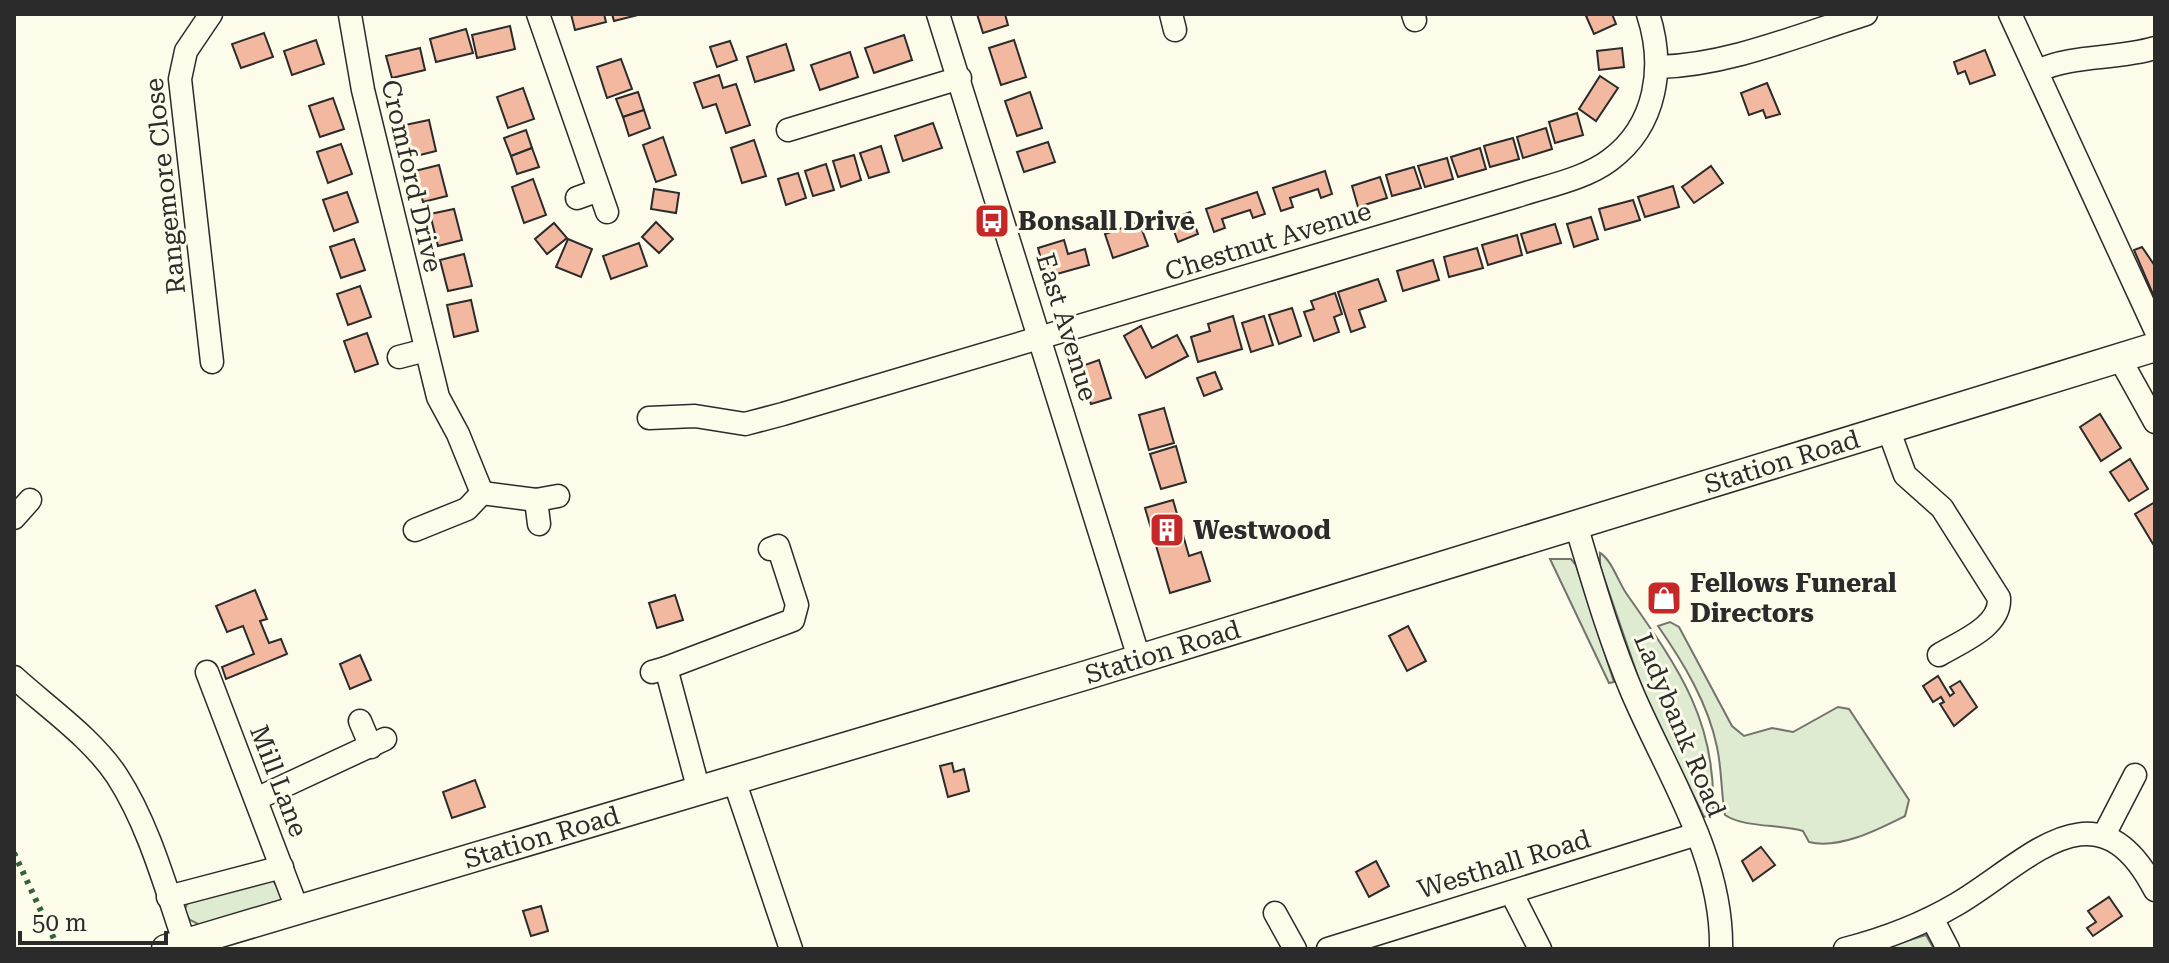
<svg xmlns="http://www.w3.org/2000/svg" width="2169" height="963" font-family="'Roboto Serif',serif">
  <style>
    .green { fill: #deebd1; stroke: #74746e; stroke-width: 2 }
    .building { fill: #f2b8a0; stroke: #2b2b2b; stroke-width: 2 }
    .lines { fill: none; stroke-linecap: round; stroke-linejoin: round }
    .minor-casing { stroke: #2b2b2b; stroke-width: 25 }
    .major-casing { stroke: #2b2b2b; stroke-width: 31 }
    .minor { stroke: #fdfbea; stroke-width: 22 }
    .major { stroke: #fdfbea; stroke-width: 28 }
    .hedge { stroke: #34623c; stroke-width: 6; stroke-dasharray: 4 6; stroke-linecap: butt }
    .labels { text-anchor: middle; dominant-baseline: central; stroke-width: 6; stroke-linejoin: round; paint-order: stroke }
    .street-label { font-size: 26px; fill: #2b2b2b; stroke: #fdfbea }
    .poi-label { font-size: 26px; font-weight: bold; fill: #2b2b2b; stroke: #fdfbea; text-anchor: start }
  </style>
  <rect width="100%" height="100%" fill="#fdfbea"/>
  <!-- green -->
  <g class="green">
    <path d="M1600,553C1611,559 1618,581 1626,593C1677,666 1717,720 1713,813L1704,817L1644,694L1600,566Z"/>
    <polygon points="1550,559 1571,559 1576,565 1614,682 1609,683"/>
    <path d="M1670,622L1679,627L1732,726L1744,736L1772,728L1793,732L1838,707L1849,709L1909,800L1905,816C1879,829 1839,850 1809,842L1803,831C1780,824 1744,828 1725,815C1721,793 1722,770 1717,747C1708,703 1683,662 1658,626Z"/>
    <polygon points="273,880 283,897 281,903 208,929 190,920 184,911 188,902"/>
    <polygon points="1926,935 1934,949 1879,949"/>
  </g>
  <!-- building -->
  <g class="building">
    <polygon points="571,14 604,14 606,22 575,30"/>
    <polygon points="612,14 638,14 638,15 614,21"/>
    <polygon points="977,14 1005,14 1008,25 983,33"/>
    <polygon points="1590,14 1612,14 1616,24 1594,34 1586,16"/>
    <polygon points="510,26 515,49 477,58 472,35"/>
    <polygon points="466,29 473,53 436,62 430,39"/>
    <polygon points="264,33 273,57 241,68 232,44"/>
    <polygon points="904,35 912,60 874,73 865,48"/>
    <polygon points="316,40 324,64 292,75 284,51"/>
    <polygon points="1014,40 1026,77 1001,85 989,48"/>
    <polygon points="730,41 737,60 717,67 710,47"/>
    <polygon points="786,44 794,70 755,82 747,57"/>
    <polygon points="420,48 425,70 392,78 386,56"/>
    <polygon points="1622,48 1624,67 1599,70 1597,51"/>
    <polygon points="1985,50 1995,75 1970,84 1965,71 1958,74 1954,62"/>
    <polygon points="850,52 858,77 820,90 811,65"/>
    <polygon points="621,59 632,89 607,98 597,67"/>
    <polygon points="719,75 723,88 736,84 750,125 726,133 716,104 703,108 694,83"/>
    <polygon points="1600,76 1618,88 1596,121 1579,109"/>
    <polygon points="1767,83 1780,114 1766,118 1763,110 1749,115 1741,93"/>
    <polygon points="523,88 534,119 508,128 497,97"/>
    <polygon points="638,92 644,110 623,117 616,99"/>
    <polygon points="1030,92 1042,128 1017,136 1005,101"/>
    <polygon points="333,98 344,129 320,137 309,106"/>
    <polygon points="644,110 650,128 629,136 623,117"/>
    <polygon points="1577,113 1583,135 1555,143 1549,122"/>
    <polygon points="429,120 436,151 412,157 405,125"/>
    <polygon points="933,123 942,148 903,161 895,136"/>
    <polygon points="1546,128 1552,149 1523,158 1517,137"/>
    <polygon points="526,130 532,148 511,156 504,138"/>
    <polygon points="663,137 676,175 656,182 643,145"/>
    <polygon points="1513,138 1519,159 1490,167 1484,146"/>
    <polygon points="754,140 766,176 742,183 731,148"/>
    <polygon points="1048,142 1055,162 1024,172 1017,152"/>
    <polygon points="341,144 352,174 328,183 317,152"/>
    <polygon points="881,146 889,172 869,178 860,153"/>
    <polygon points="532,148 539,167 517,174 511,156"/>
    <polygon points="1480,148 1486,169 1458,177 1451,157"/>
    <polygon points="854,155 861,180 841,187 833,161"/>
    <polygon points="1447,158 1453,179 1425,187 1418,166"/>
    <polygon points="826,164 834,190 813,196 805,171"/>
    <polygon points="439,165 447,196 423,202 415,171"/>
    <polygon points="1711,166 1723,183 1694,203 1682,187"/>
    <polygon points="1414,167 1421,188 1392,196 1386,175"/>
    <polygon points="1325,171 1332,194 1321,198 1318,189 1290,198 1293,207 1281,211 1273,188"/>
    <polygon points="798,173 806,198 786,205 778,179"/>
    <polygon points="1380,177 1387,198 1358,207 1352,186"/>
    <polygon points="533,179 546,215 524,223 512,187"/>
    <polygon points="1673,186 1679,207 1645,217 1638,197"/>
    <polygon points="654,189 679,193 676,213 651,209"/>
    <polygon points="347,192 358,222 334,231 323,200"/>
    <polygon points="1257,192 1265,214 1253,218 1250,210 1222,219 1225,228 1214,232 1206,209"/>
    <polygon points="1633,200 1640,220 1605,230 1599,209"/>
    <polygon points="454,209 462,240 438,246 430,214"/>
    <polygon points="1190,212 1198,234 1178,242 1170,220"/>
    <polygon points="1591,217 1598,239 1574,247 1567,224"/>
    <polygon points="656,222 673,239 659,253 642,237"/>
    <polygon points="1139,222 1148,246 1113,258 1105,234"/>
    <polygon points="554,223 567,238 547,254 535,239"/>
    <polygon points="1555,224 1561,243 1527,253 1521,234"/>
    <polygon points="1517,235 1522,255 1488,265 1482,245"/>
    <polygon points="354,239 365,270 341,278 330,247"/>
    <polygon points="568,239 592,249 581,277 556,267"/>
    <polygon points="1064,240 1068,254 1085,249 1089,265 1046,277 1038,248"/>
    <polygon points="639,243 647,266 611,279 603,256"/>
    <polygon points="2142,247 2155,266 2155,299 2134,250"/>
    <polygon points="1477,248 1483,268 1449,277 1444,257"/>
    <polygon points="464,254 472,286 448,291 440,260"/>
    <polygon points="1433,260 1439,280 1403,291 1397,271"/>
    <polygon points="1378,279 1386,301 1359,310 1365,327 1351,332 1338,292"/>
    <polygon points="360,286 371,317 348,325 337,294"/>
    <polygon points="1335,293 1342,314 1334,317 1339,332 1314,341 1304,312 1314,309 1311,301"/>
    <polygon points="471,300 478,331 454,337 447,305"/>
    <polygon points="1292,308 1301,336 1279,344 1269,315"/>
    <polygon points="1233,316 1242,349 1198,362 1191,337 1210,331 1208,324"/>
    <polygon points="1264,316 1273,345 1251,352 1242,323"/>
    <polygon points="1141,326 1152,348 1177,335 1188,356 1146,378 1124,336"/>
    <polygon points="367,333 378,364 355,372 344,341"/>
    <polygon points="1099,360 1111,398 1091,404 1079,367"/>
    <polygon points="1215,372 1222,389 1204,396 1197,378"/>
    <polygon points="1164,408 1174,443 1149,450 1139,415"/>
    <polygon points="2100,414 2121,448 2101,461 2080,427"/>
    <polygon points="1176,446 1186,482 1161,489 1150,454"/>
    <polygon points="2130,459 2148,489 2129,501 2110,472"/>
    <polygon points="1173,500 1189,556 1201,552 1210,581 1170,593 1145,508"/>
    <polygon points="2155,502 2155,543 2153,544 2135,514"/>
    <polygon points="255,590 267,619 260,621 269,643 281,639 287,654 226,679 222,667 254,654 243,626 227,632 216,606"/>
    <polygon points="675,595 683,620 657,628 649,603"/>
    <polygon points="1408,626 1426,661 1407,671 1389,636"/>
    <polygon points="360,655 371,680 350,689 340,664"/>
    <polygon points="1938,676 1950,696 1954,693 1950,687 1960,681 1977,707 1954,726 1940,704 1944,702 1941,697 1933,702 1923,686"/>
    <polygon points="952,763 954,772 964,769 969,791 948,797 940,766"/>
    <polygon points="475,780 485,807 452,818 443,792"/>
    <polygon points="1761,847 1775,865 1753,881 1742,861"/>
    <polygon points="1376,861 1389,886 1369,897 1356,872"/>
    <polygon points="2109,897 2122,916 2093,936 2087,928 2096,922 2088,911"/>
    <polygon points="541,906 548,931 531,936 523,911"/>
  </g>
  <g class="lines">
    <defs>
      <g id="minor">
        <polyline points="211,14 186,51 180,79 212,362"/>
        <polyline points="538,14 607,212"/>
        <polyline points="938,14 1139,658"/>
        <polyline points="1171,14 1175,30"/>
        <polyline points="1413,14 1415,20"/>
        <polyline points="2010,14 2155,329"/>
        <polyline points="350,15 363,90 438,397 458,434 482,493"/>
        <path d="M1658,67C1729,65 1799,35 1866,14"/>
        <path d="M2037,71C2074,54 2115,60 2155,48"/>
        <polyline points="788,130 960,78"/>
        <polyline points="577,198 599,190"/>
        <polyline points="399,357 426,350"/>
        <polyline points="2120,359 2155,422"/>
        <path d="M649,418L695,416L745,424L783,414L1517,196C1547,186 1585,179 1610,160C1657,125 1665,66 1648,14"/>
        <path d="M1889,431L1905,475L1942,508L1999,598C2001,627 1960,642 1939,655"/>
        <polyline points="536,500 539,524"/>
        <polyline points="14,518 30,500"/>
        <path d="M1576,525C1593,581 1609,638 1632,692C1667,774 1723,857 1721,949"/>
        <polyline points="415,530 467,509 482,493 536,500 558,496"/>
        <polyline points="666,668 793,620 797,605 778,546 770,549"/>
        <polyline points="207,672 298,911"/>
        <polyline points="652,672 666,668 699,791"/>
        <path d="M14,677C48,708 92,738 117,776C149,825 166,889 185,944"/>
        <polyline points="360,721 371,747"/>
        <polyline points="734,780 791,949"/>
        <polyline points="256,799 385,739"/>
        <polyline points="2104,835 2135,775"/>
        <polyline points="1512,894 1540,949"/>
        <polyline points="168,897 282,867"/>
        <polyline points="1275,913 1295,949"/>
        <polyline points="1932,918 1948,949"/>
        <polyline points="1328,949 1697,834"/>
        <path d="M1845,949C1884,939 1923,924 1957,904C2029,861 2097,778 2155,890"/>
      </g>
      <g id="major">
        <path id="s1" d="M166,949L1087,675L2155,347"/>
      </g>
    </defs>
    <!-- minor casing -->
    <use href="#minor" class="minor-casing"/>
    <!-- major casing -->
    <use href="#major" class="major-casing"/>
    <!-- minor -->
    <use href="#minor" class="minor"/>
    <!-- major -->
    <use href="#major" class="major"/>
    <!-- hedge -->
    <polyline class="hedge" points="14,853 55,941"/>
  </g>
  <!-- icons -->
  <defs>
    <symbol id="bus-square" viewBox="-11 -11 22 22"><rect x="-9" y="-9" width="18" height="18" rx="4" fill="#c62828" stroke="#fdfbea"/><path d="M-5-6H5V4H4V6H2V4H-2V6H-4V4H-5ZM-3.5-4V0h7V-4ZM-3.5 1.2v1.5H-2V1.2ZM2 1.2v1.5H3.5V1.2Z" fill="#fff"/></symbol>
    <symbol id="building-square" viewBox="-11 -11 22 22"><rect x="-9" y="-9" width="18" height="18" rx="4" fill="#c62828" stroke="#fdfbea"/><path d="M-4-6H4V6H1V3H-1V6H-4ZM-2.5-4.3h1.7v1.8h-1.7ZM.8-4.3h1.7v1.8H.8ZM-2.5-1h1.7V.8h-1.7ZM.8-1h1.7V.8H.8Z" fill="#fff"/></symbol>
    <symbol id="shop-square" viewBox="-11 -11 22 22"><rect x="-9" y="-9" width="18" height="18" rx="4" fill="#c62828" stroke="#fdfbea"/><path d="M-5-2.5h2.3a2.7 3.5 0 0 1 5.4 0H5L5.5 6h-11ZM-1.5-2.5h3a1.5 2.3 0 0 0-3 0Z" fill="#fff"/></symbol>
  </defs>
  <g fill-rule="evenodd">
    <use href="#bus-square" x="972" y="201" width="40" height="40"/>
    <use href="#building-square" x="1147" y="510" width="40" height="40"/>
    <use href="#shop-square" x="1644" y="578" width="40" height="40"/>
  </g>
  <g class="labels">
    <!-- street labels -->
    <g class="street-label">
      <text transform="translate(412 176) rotate(77)">Cromford Drive</text>
      <text transform="translate(165 186) rotate(-96)">Rangemore Close</text>
      <text transform="translate(1268 241) rotate(-17)">Chestnut Avenue</text>
      <text transform="translate(1067 327) rotate(73)">East Avenue</text>
      <text stroke="none"><textPath href="#s1" startOffset="1688">Station Road</textPath></text>
      <text stroke="none"><textPath href="#s1" startOffset="1040">Station Road</textPath></text>
      <text transform="translate(1680 725) rotate(67)">Ladybank Road</text>
      <text transform="translate(279 781) rotate(69)">Mill Lane</text>
      <text stroke="none"><textPath href="#s1" startOffset="392">Station Road</textPath></text>
      <text transform="translate(1504 864) rotate(-17)">Westhall Road</text>
    </g>
    <!-- poi labels -->
    <g class="poi-label">
      <text x="1018" y="221">Bonsall Drive</text>
      <text x="1193" y="530">Westwood</text>
      <text x="1690" y="583">Fellows Funeral<tspan x="1690" dy="30">Directors</tspan></text>
    </g>
  </g>
  <!-- border -->
  <rect width="2169" height="963" fill="none" stroke="#2b2b2b" stroke-width="32"/>
  <!-- scale -->
  <path d="M20 931v12h146v-12" fill="none" stroke="#2b2b2b" stroke-width="4"/>
  <text x="32" y="931" font-size="24" fill="#2b2b2b" stroke="#fdfbea" stroke-width="6" paint-order="stroke">50 m</text>
</svg>
